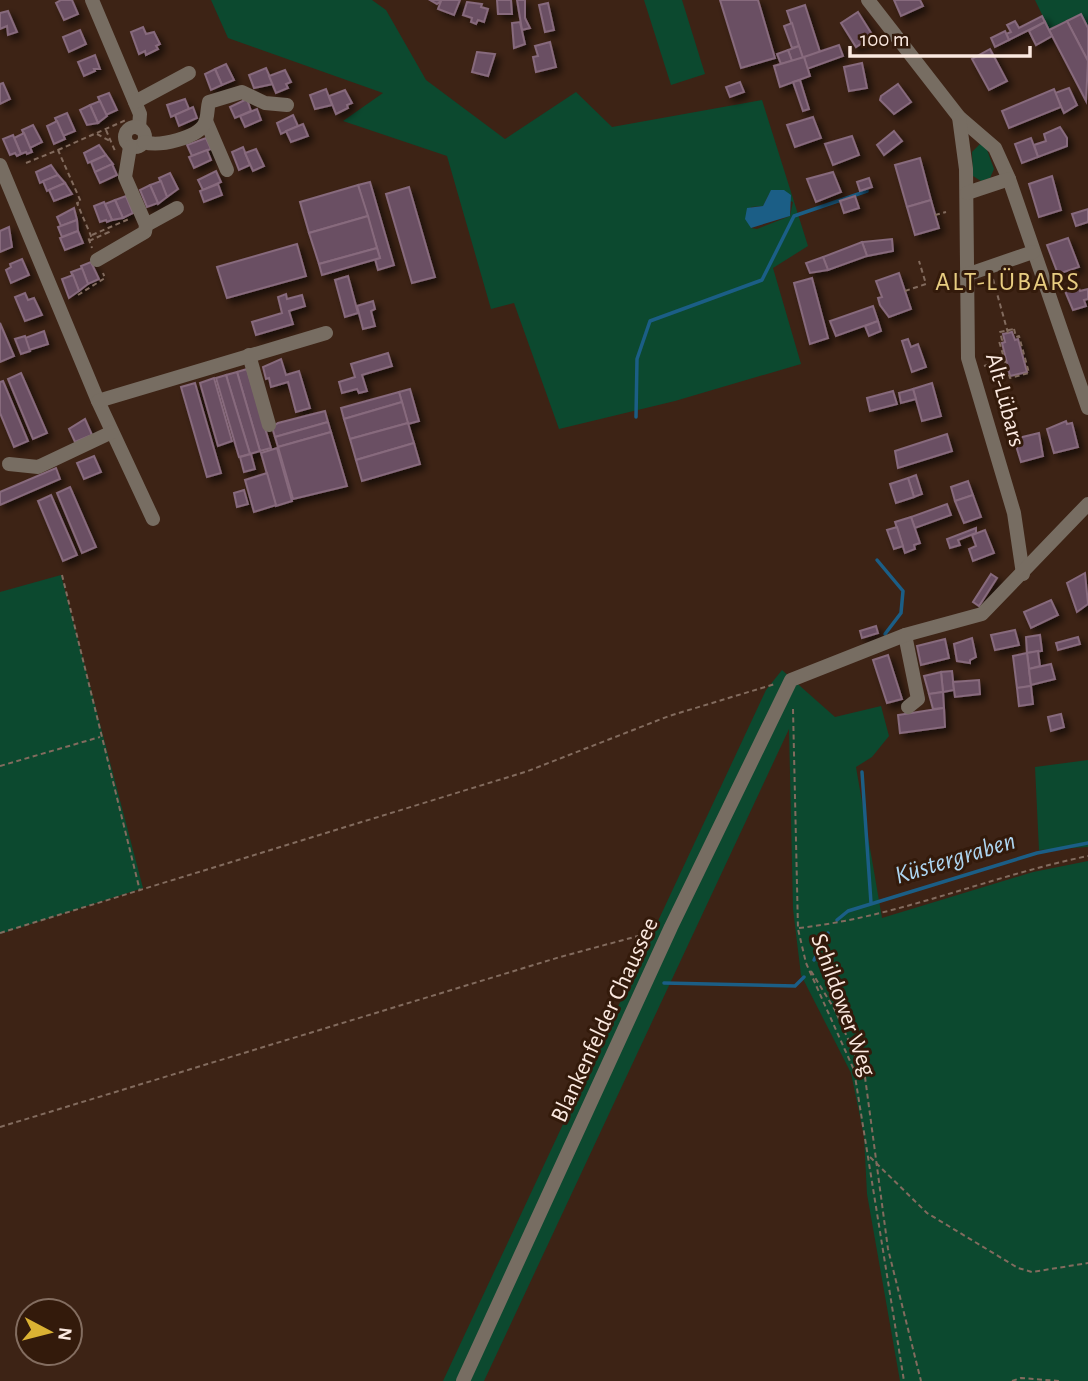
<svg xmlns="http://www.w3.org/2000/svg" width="1088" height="1381" font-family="'Alegreya Sans',sans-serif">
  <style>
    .green { fill: #0c492f; fill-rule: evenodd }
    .water { fill: #1b5e86 }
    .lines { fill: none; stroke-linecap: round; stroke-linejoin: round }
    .stream { stroke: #1b5e86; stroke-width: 3.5 }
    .building { fill: #6b5063; stroke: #876a7d; stroke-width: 2; filter: url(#shadow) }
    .path { stroke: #826b5e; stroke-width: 2; stroke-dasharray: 5 3.5; stroke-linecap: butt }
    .minor { stroke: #776d62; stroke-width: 14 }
    .labels { text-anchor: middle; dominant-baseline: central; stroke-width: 6; stroke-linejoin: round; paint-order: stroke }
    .street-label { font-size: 24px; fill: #fbe9e0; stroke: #331a0b }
    .neighbourhood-label { font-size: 26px; letter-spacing: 2px; fill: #e8cd81; stroke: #331a0b }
    .water-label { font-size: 26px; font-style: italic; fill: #add5f1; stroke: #331a0b }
  </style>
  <defs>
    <filter id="shadow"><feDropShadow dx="4.5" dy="4.5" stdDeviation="3.5" flood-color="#0009"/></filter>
  </defs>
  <rect width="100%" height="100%" fill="#3d2315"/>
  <!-- green -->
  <g class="green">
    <path d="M211,0H372L386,10L426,80L505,139L576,92L612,127L762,100L808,246L773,268L801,364L675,401L559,429L514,303L491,309L447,156L343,121L383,93L228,38ZM769,194L793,202L790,216L757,229L751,228V207L763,206Z"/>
    <polygon points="644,0 682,0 705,74 671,85"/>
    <polygon points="1035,0 1088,0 1088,28 1080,14 1049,29"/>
    <polygon points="980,144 986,147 994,169 990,178 981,181 973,176 972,152"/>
    <polygon points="61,575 143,888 0,934 0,592"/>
    <polygon points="782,670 835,717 881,706 889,736 872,757 856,767 882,918 1033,872 1088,861 1088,1381 900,1381 867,1194 864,1136 851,1073 801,975 793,909 789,729 484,1381 443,1381 766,690"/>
    <polygon points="1088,760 1088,847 1039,850 1035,767"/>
  </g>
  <!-- water -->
  <polygon class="water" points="771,190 784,190 791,195 790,216 751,228 745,219 747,208 763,206"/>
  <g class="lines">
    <!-- stream -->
    <g class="stream">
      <polyline points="636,417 637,359 650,321 762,280 794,216 867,191"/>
      <polyline points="877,560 903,591 901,613 885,634"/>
      <polyline points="862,772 871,903"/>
      <polyline points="837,920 848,911 1037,853 1088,843"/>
      <polyline points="814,960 828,933"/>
      <polyline points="664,983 795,986 804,977"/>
    </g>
  </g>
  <!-- building -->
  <g class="building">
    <polygon points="61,0 72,0 78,14 64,20 56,3"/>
    <polygon points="430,0 460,0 454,15 438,9 441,1 437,4"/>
    <polygon points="497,0 511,0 512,14 498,14"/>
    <polygon points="517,0 525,0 525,18 530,28 522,30"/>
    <polygon points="720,0 758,0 775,58 741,68"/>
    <polygon points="894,0 920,0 923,6 901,16"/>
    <polygon points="467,2 482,4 481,7 488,9 484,22 478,20 476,24 471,22 472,18 463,15"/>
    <polygon points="548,3 554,30 545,32 539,5"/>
    <polygon points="805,5 820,52 803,58 787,11"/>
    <polygon points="8,11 17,32 8,35 7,26 0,29 0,13"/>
    <polygon points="858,12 873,36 856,47 841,23"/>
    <polygon points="1081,14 1088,28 1088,61 1067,21"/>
    <polygon points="1042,16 1045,22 1009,40 1006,34 1011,32 1007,25 1015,21 1019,28"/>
    <polygon points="1067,21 1088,61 1086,101 1049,30"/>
    <polygon points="520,22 525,44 514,48 512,23"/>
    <polygon points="1045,22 1052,36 1036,45 1029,31"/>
    <polygon points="792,23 799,46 792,48 784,26"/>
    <polygon points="143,27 146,34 154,32 160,44 156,46 158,49 146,55 145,51 139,54 131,32"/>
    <polygon points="80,30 86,44 69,52 63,37"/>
    <polygon points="1005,31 1009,40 995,47 991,38"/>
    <polygon points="550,42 556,67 536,72 533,57 538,56 535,46"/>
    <polygon points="839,45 843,56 807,69 804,57"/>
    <polygon points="799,46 803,58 792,61 788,50"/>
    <polygon points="990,49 1007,81 989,90 972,59"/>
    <polygon points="788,50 792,61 781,64 777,54"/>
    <polygon points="477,52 495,54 488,76 472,72"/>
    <polygon points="95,55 100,69 94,69 95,71 84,76 78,62"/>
    <polygon points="804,57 810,76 780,87 774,66"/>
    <polygon points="862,63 867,88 849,91 844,67"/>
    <polygon points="226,64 234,80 222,85 215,69"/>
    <polygon points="266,68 273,84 254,88 249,75"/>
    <polygon points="215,69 222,85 211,90 205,74"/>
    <polygon points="285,70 291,82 286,84 288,88 276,93 269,76"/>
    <polygon points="800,80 809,109 803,111 793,82"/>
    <polygon points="740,82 744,92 730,97 726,87"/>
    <polygon points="3,83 10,99 0,104 0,84"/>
    <polygon points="898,84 911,102 894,114 880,100 881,96"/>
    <polygon points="1069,88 1077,105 1064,113 1055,93"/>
    <polygon points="326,89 332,105 315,109 310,95"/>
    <polygon points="1054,89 1061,107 1009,128 1002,111"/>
    <polygon points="345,90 352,103 347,105 348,108 336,114 329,96"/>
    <polygon points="109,93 117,110 106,115 98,97"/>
    <polygon points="185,99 189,109 171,117 167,105"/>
    <polygon points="247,99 251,111 235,118 230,107"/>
    <polygon points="100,101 107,116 98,123 90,105"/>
    <polygon points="90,105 98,123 87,125 80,110"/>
    <polygon points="193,107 197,118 179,126 175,115"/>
    <polygon points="257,109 261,120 245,127 240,116"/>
    <polygon points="67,113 75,131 63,136 55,118"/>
    <polygon points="293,115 298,126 281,134 277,123"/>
    <polygon points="813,117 821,138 795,147 787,125"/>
    <polygon points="57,121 65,139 54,144 47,126"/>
    <polygon points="303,124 308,136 291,142 286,131"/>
    <polygon points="33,125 42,142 30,148 22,130"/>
    <polygon points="1060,127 1067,138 1067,146 1038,157 1034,145 1046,141 1044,134"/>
    <polygon points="894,131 902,141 884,155 877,145"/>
    <polygon points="24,133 32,152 27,154 26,152 21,154 14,138"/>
    <polygon points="13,135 21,154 17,156 15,153 10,155 3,139"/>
    <polygon points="852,136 859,155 833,165 825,144"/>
    <polygon points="206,138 211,149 192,156 187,145"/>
    <polygon points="1031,138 1038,157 1022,163 1015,144"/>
    <polygon points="99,145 106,155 88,163 84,153"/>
    <polygon points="243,147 250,165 239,170 232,152"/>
    <polygon points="256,149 264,166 253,171 245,153"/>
    <polygon points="207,150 211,160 194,168 189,157"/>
    <polygon points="106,155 113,164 95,172 91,162"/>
    <polygon points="920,158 931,200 907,207 895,165"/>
    <polygon points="112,164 117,175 100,183 95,172"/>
    <polygon points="51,165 58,175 40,183 36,172"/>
    <polygon points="216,171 221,182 203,190 198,180"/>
    <polygon points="833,172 841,192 816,202 807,179"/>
    <polygon points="170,173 178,189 167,197 159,178"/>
    <polygon points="58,175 65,183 47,191 43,181"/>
    <polygon points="1052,176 1061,210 1039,217 1029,184"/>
    <polygon points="869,178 872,187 860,191 857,182"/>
    <polygon points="161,181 167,197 158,204 150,185"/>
    <polygon points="370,182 394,265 378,270 375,259 380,258 358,185"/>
    <polygon points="65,183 72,194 54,201 49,190"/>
    <polygon points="218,184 222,195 204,202 200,191"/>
    <polygon points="150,185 158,203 147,207 140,190"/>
    <polygon points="358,185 368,216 309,233 300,202"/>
    <polygon points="409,187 435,277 412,283 386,194"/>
    <polygon points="126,196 133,213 123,218 115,200"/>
    <polygon points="855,196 859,208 844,213 840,201"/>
    <polygon points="115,200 123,218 112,220 105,204"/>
    <polygon points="931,200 939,228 915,235 907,207"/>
    <polygon points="104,202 112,220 107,222 106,220 100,222 94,206"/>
    <polygon points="74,208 77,220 61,226 57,217"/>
    <polygon points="1088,209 1088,222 1076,226 1072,214"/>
    <polygon points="368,216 377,248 319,264 309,233"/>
    <polygon points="77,220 78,231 62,237 58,227"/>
    <polygon points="9,227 12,247 0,252 0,231"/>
    <polygon points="78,231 83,243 65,250 60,238"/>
    <polygon points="1068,238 1079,267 1058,274 1047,245"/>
    <polygon points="892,239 893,251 867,256 862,242"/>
    <polygon points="862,242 867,256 828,270 823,257"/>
    <polygon points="297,244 306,276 227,298 217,267"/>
    <polygon points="377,248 380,258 322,275 319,264"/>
    <polygon points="823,257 828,270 810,273 806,263"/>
    <polygon points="22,259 29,275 11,283 6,270 11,267 10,264"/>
    <polygon points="91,262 99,279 88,284 81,266"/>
    <polygon points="82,268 88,284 79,291 71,272"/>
    <polygon points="899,273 911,309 889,317 880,305 878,298 882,297 876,281"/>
    <polygon points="73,275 79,291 69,298 62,279"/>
    <polygon points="348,276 358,313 345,317 335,280"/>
    <polygon points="812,278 828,338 810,344 794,283"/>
    <polygon points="1078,286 1080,291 1088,289 1088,299 1084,300 1086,306 1073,310 1065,291"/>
    <polygon points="25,293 28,300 34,298 42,315 25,321 15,297"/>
    <polygon points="286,294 287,299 302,295 305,306 289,311 293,324 256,335 252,322 282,313 278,297"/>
    <polygon points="373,301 375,309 371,311 375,326 363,329 357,306"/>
    <polygon points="873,306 878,321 836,336 830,321"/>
    <polygon points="878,321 881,331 869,336 865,326"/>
    <polygon points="0,323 14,356 0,362"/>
    <polygon points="44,331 48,344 29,350 25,338"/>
    <polygon points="1012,332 1015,340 1018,339 1027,372 1010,376 1002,343 1005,342 1003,334"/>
    <polygon points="25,336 30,351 21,354 15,339"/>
    <polygon points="908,339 911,347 918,344 926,367 912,372 902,341"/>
    <polygon points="388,353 392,366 362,375 367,391 359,393 357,389 342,393 339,382 355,377 351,364"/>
    <polygon points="281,359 286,375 299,371 310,408 296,412 288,382 271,387 269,378 266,379 263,367"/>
    <polygon points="247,369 271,448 260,451 237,372"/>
    <polygon points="237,372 260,451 250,454 226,375"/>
    <polygon points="21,373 47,433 33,439 8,379"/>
    <polygon points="226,375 250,454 239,457 216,378"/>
    <polygon points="214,378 232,441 218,446 200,383"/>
    <polygon points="3,381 28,441 14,447 0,413 0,382"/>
    <polygon points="195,383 221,473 207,477 181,387"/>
    <polygon points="932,383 941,416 922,421 913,389"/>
    <polygon points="410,389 419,421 408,424 399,392"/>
    <polygon points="913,389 916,399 901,403 899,393"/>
    <polygon points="893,391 897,404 870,411 867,398"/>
    <polygon points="399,392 402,402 344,419 341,408"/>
    <polygon points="402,402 408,423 350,439 344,419"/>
    <polygon points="325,411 328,422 275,437 272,427 278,423"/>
    <polygon points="85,419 92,435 75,442 69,429"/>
    <polygon points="1066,421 1067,424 1072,423 1078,447 1054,453 1047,429"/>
    <polygon points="328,422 331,432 278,447 275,437"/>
    <polygon points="408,423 414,443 356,460 350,439"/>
    <polygon points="331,432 347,486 293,499 278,447"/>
    <polygon points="1039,433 1043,456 1021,462 1014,439"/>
    <polygon points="947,434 952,451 898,468 895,451"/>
    <polygon points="414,443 420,464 362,481 356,460"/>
    <polygon points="277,448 292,501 276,506 261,453"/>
    <polygon points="251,454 255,469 244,472 240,457"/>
    <polygon points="94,456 101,472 84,479 77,463"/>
    <polygon points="56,468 60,479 0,505 0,492"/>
    <polygon points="267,473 276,505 254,512 245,480"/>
    <polygon points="916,475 922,494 914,497 908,478"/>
    <polygon points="908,478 914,497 896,503 890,484"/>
    <polygon points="968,481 973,495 955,501 951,487"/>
    <polygon points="70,487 96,547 82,553 57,493"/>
    <polygon points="244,490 248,504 237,507 234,493"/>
    <polygon points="51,495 77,555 63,561 38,501"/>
    <polygon points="973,495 981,517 964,523 955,501"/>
    <polygon points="947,504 951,515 915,528 911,517"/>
    <polygon points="911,517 920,543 914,545 915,549 905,553 895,522"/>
    <polygon points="897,527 903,546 894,549 887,530"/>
    <polygon points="976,528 976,533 958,540 960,545 950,548 947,539"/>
    <polygon points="985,530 994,553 973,561 969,549 976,546 972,535"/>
    <polygon points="1085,573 1088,604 1077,612 1067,583"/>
    <polygon points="991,574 997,578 979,606 973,602"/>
    <polygon points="1051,600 1058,615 1031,628 1024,612"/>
    <polygon points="876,626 878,633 862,638 860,631"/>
    <polygon points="1015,630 1019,645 995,650 991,635"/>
    <polygon points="1040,635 1042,651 1027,653 1026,637"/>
    <polygon points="1078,637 1080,644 1058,650 1056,643"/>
    <polygon points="972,638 976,657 970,660 970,663 957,661 954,644"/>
    <polygon points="945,639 949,658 921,665 917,646"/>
    <polygon points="1038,651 1040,666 1029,669 1027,653"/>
    <polygon points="1027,653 1031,686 1017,688 1013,656"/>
    <polygon points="888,655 902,699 887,703 873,660"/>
    <polygon points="1051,664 1055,679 1031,685 1029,669"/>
    <polygon points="952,671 954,690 943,692 941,672"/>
    <polygon points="941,672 943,692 929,694 924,676"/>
    <polygon points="979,680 980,694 955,697 953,682"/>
    <polygon points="1031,686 1033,704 1019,706 1017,688"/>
    <polygon points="943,692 944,708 933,709 929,694"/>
    <polygon points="944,708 945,727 900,733 898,715"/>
    <polygon points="1061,714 1064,727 1051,731 1048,717"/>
  </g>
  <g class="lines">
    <!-- path -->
    <g class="path">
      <polyline points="106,130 115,151"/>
      <polyline points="97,134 110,141"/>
      <polyline points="58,150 126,120"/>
      <polyline points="26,163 58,150 81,202 77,203 91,236 88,237 92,248"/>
      <polyline points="935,215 946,212"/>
      <polyline points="92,235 129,219"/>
      <polyline points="89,241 109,232 108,229"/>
      <polyline points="993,279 1008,333"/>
      <polyline points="905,291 926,284 919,261"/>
      <polyline points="78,295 105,278 103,273"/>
      <polygon points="1014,329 1016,337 1019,336 1029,373 1010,378 999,341 1002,340 1000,332"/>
      <polyline points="984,366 1006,359"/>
      <polyline points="62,575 140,891"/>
      <polyline points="793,709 798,929 806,963 854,1070 904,1381"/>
      <polyline points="0,766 100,737"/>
      <path d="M799,928C898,917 990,876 1088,856"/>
      <polyline points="0,933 528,771 669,716 775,684"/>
      <polyline points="811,971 835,1010 865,1077 888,1249 921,1381"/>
      <polyline points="0,1127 560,957 653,932"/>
      <polyline points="870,1157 927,1213 1018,1268 1032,1272 1088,1263"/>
      <polyline points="1012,1381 1021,1378 1059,1381"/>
    </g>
    <!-- minor -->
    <g class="minor">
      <polyline points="92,0 140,114 139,128"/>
      <polyline points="868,0 959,117 995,148 1009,179 1088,408"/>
      <polyline points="135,102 189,73"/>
      <polyline points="959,117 966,169 968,358 1014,513 1023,574"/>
      <polyline points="206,121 227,170"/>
      <circle cx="135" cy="137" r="10"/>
      <path d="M144,142C159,147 198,138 205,123C208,117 207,109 209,102L242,92L265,103L287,105"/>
      <polyline points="0,165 98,401 153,519"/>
      <polyline points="967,193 1009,179"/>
      <polyline points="146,225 177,208"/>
      <polyline points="97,260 145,232 146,225 125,177 130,147"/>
      <polyline points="966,275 1033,252"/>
      <polyline points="249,355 269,425"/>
      <polyline points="98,401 326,333"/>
      <polyline points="9,464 38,467 112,432"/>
      <polyline points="905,635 918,699 908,707"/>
      <polyline points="463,1381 671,927 791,680 905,635 982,614 1088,504"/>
    </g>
  </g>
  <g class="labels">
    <!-- street labels -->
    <g class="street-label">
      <text transform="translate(1005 400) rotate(75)">Alt-Lübars</text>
      <text transform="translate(843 1005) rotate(70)">Schildower Weg</text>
      <text transform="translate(605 1020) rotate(-65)">Blankenfelder Chaussee</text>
    </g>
    <!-- neighbourhood labels -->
    <g class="neighbourhood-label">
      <text x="1008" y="282">ALT-LÜBARS</text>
    </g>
    <!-- water labels -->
    <g class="water-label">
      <text transform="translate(955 858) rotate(-17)">Küstergraben</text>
    </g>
  </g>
  <!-- north arrow -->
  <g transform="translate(49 1332) rotate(97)"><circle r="33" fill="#331a0b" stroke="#836d60" stroke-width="2"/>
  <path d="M0-5L12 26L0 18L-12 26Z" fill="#dbb233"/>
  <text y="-10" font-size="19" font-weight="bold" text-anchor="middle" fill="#fbe9e0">N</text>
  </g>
  <!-- scale -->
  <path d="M850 46v10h180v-10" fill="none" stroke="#fbe9e0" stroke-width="3.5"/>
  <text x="860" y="46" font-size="21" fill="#fbe9e0" stroke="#331a0b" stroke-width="5" paint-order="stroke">100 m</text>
</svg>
